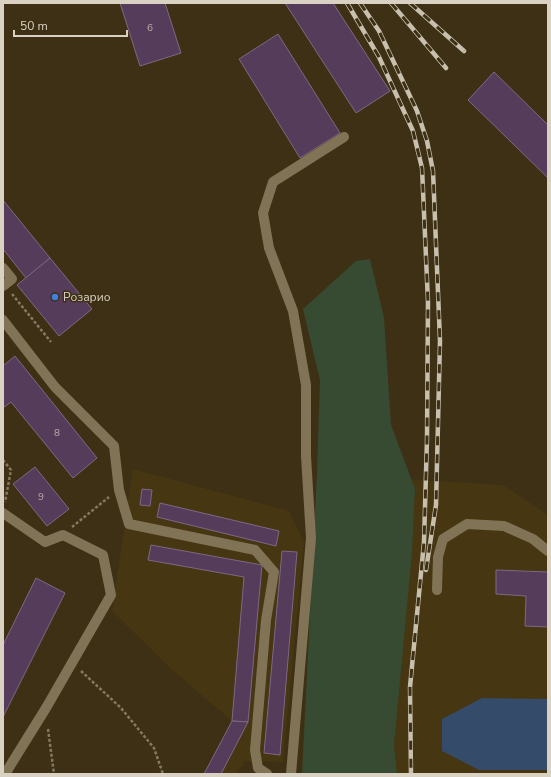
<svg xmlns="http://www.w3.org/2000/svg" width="551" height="777" font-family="'Nunito Sans',sans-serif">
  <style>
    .built { fill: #463612 }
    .green { fill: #364b31 }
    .water { fill: #344b6a }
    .building { fill: #553c5b; stroke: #7d6982 }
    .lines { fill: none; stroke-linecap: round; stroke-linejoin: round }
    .path { stroke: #847963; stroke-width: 2.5; stroke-dasharray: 3 2; stroke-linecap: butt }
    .minor { stroke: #817356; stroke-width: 10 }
    .rail-casing { stroke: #c8c0ae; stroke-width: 4.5 }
    .rail { stroke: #3d3015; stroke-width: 3; stroke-dasharray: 9; stroke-linecap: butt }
    .shop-dot { fill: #3f7fe0; stroke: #3d3015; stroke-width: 1.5 }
    .labels { text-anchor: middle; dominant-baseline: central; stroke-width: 3; stroke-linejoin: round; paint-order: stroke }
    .number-label { font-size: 10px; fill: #b8aca8 }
    .poi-label { font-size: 12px; fill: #d9d1c1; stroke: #3d3015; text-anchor: start }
  </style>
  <rect width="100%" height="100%" fill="#3d3015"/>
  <!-- built -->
  <g class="built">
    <polygon points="133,469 289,511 304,542 283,762 245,761 236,774 204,774 232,721 171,669 112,611"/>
    <polygon points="317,474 503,485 548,515 548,774 302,774"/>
  </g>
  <!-- green -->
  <polygon class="green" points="370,259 384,318 391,425 415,489 412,552 394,745 397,774 302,774 317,474 320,380 303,309 356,261"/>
  <!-- water -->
  <polygon class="water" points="482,698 548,699 548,770 479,770 442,751 442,719"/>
  <!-- building -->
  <g class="building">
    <polygon points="120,3 165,3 181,53 140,66"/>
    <polygon points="285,3 333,3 390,91 356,113"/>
    <polygon points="278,34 340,133 300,158 239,59"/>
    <polygon points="494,72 548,125 548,178 468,100"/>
    <polygon points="3,200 50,258 26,278 3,249"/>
    <polygon points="50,258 92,309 59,336 17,285"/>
    <polygon points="15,356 97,458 73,478 11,402 3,408 3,366"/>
    <polygon points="35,467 69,509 47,526 13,484"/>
    <polygon points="142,489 152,490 150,506 140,505"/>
    <polygon points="160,503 279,531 276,546 157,517"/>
    <polygon points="151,545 262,565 248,722 232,721 244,577 148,560"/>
    <polygon points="282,551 297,552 280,755 264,753"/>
    <polygon points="496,570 548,572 548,627 525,626 526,596 496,594"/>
    <polygon points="36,578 65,593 3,717 3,645"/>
    <polygon points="232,721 248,722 221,774 204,774"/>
  </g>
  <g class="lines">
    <!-- path -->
    <g class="path">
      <polyline points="12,294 51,342"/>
      <polyline points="3,460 11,470 5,502"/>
      <polyline points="72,527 109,497"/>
      <polyline points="81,671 121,708 154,748 163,774"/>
      <polyline points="48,729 54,774"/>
    </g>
    <!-- minor -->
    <g class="minor">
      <polyline points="3,268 12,279 3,286"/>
      <polyline points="3,320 55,387 114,446 119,490 129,524 255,550 274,572 266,620 255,750 258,768 267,774"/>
      <polyline points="3,513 45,542 63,535 103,555 111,595 46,708 5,774"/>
      <polyline points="437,590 438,557 443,539 467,524 504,526 533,539 548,551"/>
      <polyline points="291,774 311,538 306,456 306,385 293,311 269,248 263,213 273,182 344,137"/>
    </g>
    <defs>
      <g id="rail">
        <polyline points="347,3 379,57 413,131 422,168 428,302 427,439 424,542 410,687 411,774"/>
        <polyline points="360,3 379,31 417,111 427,141 433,171 440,341 436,505 426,570"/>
        <polyline points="391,3 446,68"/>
        <polyline points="410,3 464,51"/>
      </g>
    </defs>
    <!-- rail casing -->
    <use href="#rail" class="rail-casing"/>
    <!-- rail -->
    <use href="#rail" class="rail"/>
  </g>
  <!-- markers -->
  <circle class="shop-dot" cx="55" cy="297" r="4"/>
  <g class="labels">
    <!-- number labels -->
    <g class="number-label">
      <text x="150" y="28">6</text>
      <text x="57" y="433">8</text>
      <text x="41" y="497">9</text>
    </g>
    <!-- poi labels -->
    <g class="poi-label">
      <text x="63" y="297">Розарио</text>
    </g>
  </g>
  <!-- border -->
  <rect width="551" height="777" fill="none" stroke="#d9d1c1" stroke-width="8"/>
  <!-- scale -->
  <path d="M14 30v6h113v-6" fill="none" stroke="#d9d1c1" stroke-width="2"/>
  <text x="20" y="30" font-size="12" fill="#d9d1c1" stroke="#3d3015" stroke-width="3" paint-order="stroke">50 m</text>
</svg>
